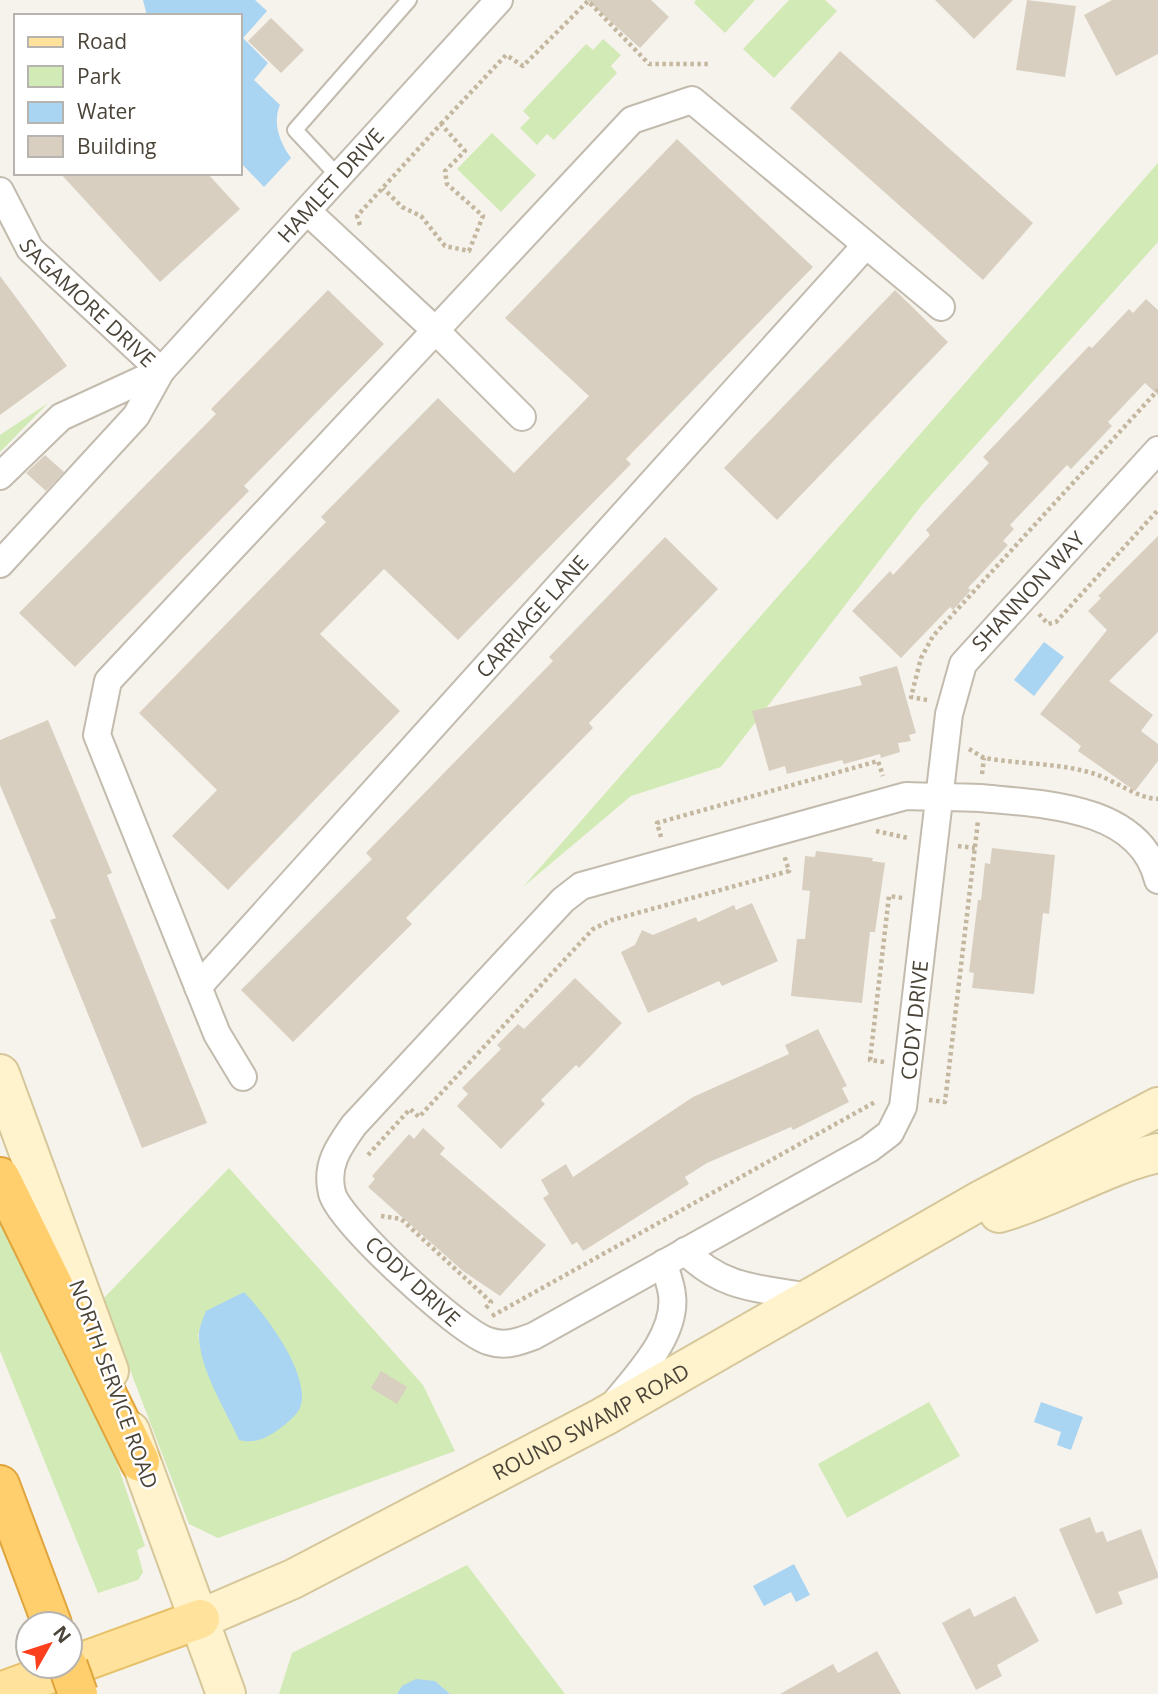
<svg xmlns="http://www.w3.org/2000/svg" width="1158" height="1694" font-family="'Open Sans',sans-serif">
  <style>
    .green { fill: #d2eab5; fill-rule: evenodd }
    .water { fill: #a9d4f2 }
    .building { fill: #d8cfc1 }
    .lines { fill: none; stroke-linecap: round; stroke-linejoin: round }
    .service-casing { stroke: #c2bbae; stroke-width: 18 }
    .minor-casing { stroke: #c2bbae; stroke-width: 30 }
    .secondary-casing { stroke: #d6c79b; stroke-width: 42 }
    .primary-casing { stroke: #e6c16a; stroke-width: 42 }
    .motorway-casing { stroke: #e0a43c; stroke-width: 42 }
    .path { stroke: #c4b79f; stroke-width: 4.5; stroke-dasharray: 3.5 3.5; stroke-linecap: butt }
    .service { stroke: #fff; stroke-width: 14 }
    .minor { stroke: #fff; stroke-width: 26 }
    .secondary { stroke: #fff3cd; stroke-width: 38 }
    .primary { stroke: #ffe39c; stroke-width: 38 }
    .motorway { stroke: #ffcf6e; stroke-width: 38 }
    .motorway-bridge-casing { stroke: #e0a43c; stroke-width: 42; stroke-linecap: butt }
    .motorway-bridge { stroke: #ffcf6e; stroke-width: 38 }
    .labels { text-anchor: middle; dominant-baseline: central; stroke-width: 5; stroke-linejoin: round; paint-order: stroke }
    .street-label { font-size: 21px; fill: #4b4439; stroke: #fff }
  </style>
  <rect width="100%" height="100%" fill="#f6f3ec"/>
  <!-- green -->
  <g class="green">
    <polygon points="696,0 755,0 725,33 694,3"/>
    <polygon points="789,0 825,0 837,11 774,78 743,49"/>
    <polygon points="603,39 621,55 611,66 617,73 554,140 547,134 537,145 520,128 530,118 523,111 586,44 593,50"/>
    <polygon points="492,133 536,175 501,212 457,169"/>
    <polygon points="1158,163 1158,242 922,505 721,767 631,796 523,887"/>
    <polygon points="48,403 0,452 0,435"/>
    <path d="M229,1168L423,1385L455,1451L218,1538L189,1524L103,1299ZM244,1292L240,1440L204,1362L198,1335L206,1312Z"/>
    <polygon points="0,1202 113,1451 145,1546 137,1550 143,1572 138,1580 98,1593 0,1351"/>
    <polygon points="929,1402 960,1456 847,1518 818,1464"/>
    <polygon points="467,1565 565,1694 450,1694 435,1681 402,1686 397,1694 279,1694 292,1653"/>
  </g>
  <!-- water -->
  <g class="water">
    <path d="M143,0H255L267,11L243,38L268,63L254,80L280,105C272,123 280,143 291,158L264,187L240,162V16H147Z"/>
    <polygon points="1044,642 1064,657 1034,696 1014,680"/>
    <path d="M244,1292C266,1315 309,1372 301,1405C299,1414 286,1424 279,1429C267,1438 255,1444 239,1440C225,1409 201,1372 199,1338C198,1330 203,1319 206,1311Z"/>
    <polygon points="1041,1402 1083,1417 1071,1450 1057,1445 1061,1432 1034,1422"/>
    <polygon points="794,1564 810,1595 796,1602 791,1592 764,1606 753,1586"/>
    <polygon points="416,1679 435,1681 450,1694 397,1694 402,1686"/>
  </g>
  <!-- building -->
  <g class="building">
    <polygon points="587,0 651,0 669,17 640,48"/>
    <polygon points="935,0 1013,0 974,39"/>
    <polygon points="1027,0 1076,6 1065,77 1016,70"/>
    <polygon points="1112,0 1158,0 1158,54 1116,76 1084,15"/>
    <polygon points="271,18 304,50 281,73 248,41"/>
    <polygon points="840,51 1033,223 983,280 790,108"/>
    <polygon points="677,139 813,267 626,459 631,464 458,640 384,569 320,634 400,711 228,890 172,836 217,790 139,713 326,522 321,517 438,398 514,473 589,396 505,318"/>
    <polygon points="60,173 207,173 240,209 160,282"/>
    <polygon points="0,276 67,366 0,415"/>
    <polygon points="328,290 384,344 244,486 249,491 75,667 19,613 216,414 211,409"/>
    <polygon points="895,290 948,342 777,520 724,468"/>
    <polygon points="1146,299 1158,310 1158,395 1145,383 1108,422 1112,426 1071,469 1067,465 1010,525 1014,529 1003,541 1008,545 968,588 971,590 953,610 950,607 901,658 852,611 890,571 893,575 930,535 926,530 989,463 983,457 1089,346 1092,348 1129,309 1133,313"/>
    <polygon points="45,455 64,472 46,491 26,473"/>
    <polygon points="1158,536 1158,632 1109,681 1153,715 1141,731 1158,744 1158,761 1135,791 1078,751 1081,746 1040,714 1107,630 1088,611 1101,598 1098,596"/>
    <polygon points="665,537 718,589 589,723 593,728 406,918 412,924 293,1042 241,990 372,859 366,853 553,661 549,657"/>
    <polygon points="897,666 916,733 909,735 911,741 898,743 900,752 881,758 880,754 844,764 842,760 787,774 785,766 769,771 752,711 862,685 859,677"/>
    <polygon points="48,720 112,873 107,875 207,1123 142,1148 50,920 56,918 0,785 0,740"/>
    <polygon points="992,848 1055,855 1049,914 1043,913 1034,994 972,988 974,973 969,972 978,900 981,900 985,863 990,864"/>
    <polygon points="816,851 873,858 872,861 885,863 875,932 870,932 862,1003 791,996 797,939 805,939 810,891 802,890 805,856 815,857"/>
    <polygon points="752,903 778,961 722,986 719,981 648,1013 621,952 635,945 642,930 653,935 696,917 698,922 734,905 736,910"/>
    <polygon points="575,978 622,1023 579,1068 576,1065 541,1100 545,1104 501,1149 457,1106 468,1094 462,1088 501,1049 497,1045 518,1024 524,1029"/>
    <polygon points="818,1029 847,1086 842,1088 849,1102 793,1130 791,1127 707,1163 685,1177 689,1184 593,1245 583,1251 577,1242 572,1245 543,1198 549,1194 541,1180 566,1164 573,1177 693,1097 789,1054 785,1045"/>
    <polygon points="423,1128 445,1148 440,1154 546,1245 500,1296 463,1271 368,1187 375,1179 372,1176 409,1134 414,1139"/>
    <polygon points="381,1371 407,1387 397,1404 371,1388"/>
    <polygon points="1090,1517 1096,1533 1103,1531 1107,1542 1141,1529 1158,1574 1158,1578 1118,1592 1123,1604 1096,1614 1059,1529"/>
    <polygon points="1015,1596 1039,1641 997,1665 1002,1676 976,1690 942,1623 970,1608 974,1617"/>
    <polygon points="877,1651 901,1694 780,1694 833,1664 838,1673"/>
  </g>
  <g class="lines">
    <defs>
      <polyline id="service" points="338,176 295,130 409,0"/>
      <g id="minor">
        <path id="s1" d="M0,191L30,249L161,371"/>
        <polyline points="307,211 436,331 522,417"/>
        <path d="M1158,450L963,664L949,714L903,1107L890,1133L869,1149L534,1336C518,1342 505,1347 488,1341C459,1332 339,1221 332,1193C325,1165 339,1146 354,1125L563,900L581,886L906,796C931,797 955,797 980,798C1041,804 1140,805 1158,880"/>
        <polyline points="0,476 61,417 161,371"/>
        <path id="s2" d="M0,564L136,416L161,371L499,0"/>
        <path id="s3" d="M198,987L866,245"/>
        <polyline points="243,1077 217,1034 97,735 108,681 632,120 692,100 941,307"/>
        <path d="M685,1251C725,1291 762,1288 815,1298"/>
        <path d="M614,1404C637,1375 677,1335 672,1295C671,1284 666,1273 664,1263"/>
      </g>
      <g id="secondary">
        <polyline points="0,1074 109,1371"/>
        <path d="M999,1213C1053,1198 1102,1166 1158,1153"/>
        <polyline points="130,1431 226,1694"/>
        <path id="s4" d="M200,1619L293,1579L603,1417L983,1199L1158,1107"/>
      </g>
      <polyline id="primary" points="0,1692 200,1619"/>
      <g id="motorway">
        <polyline points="0,1177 140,1462"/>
        <polyline points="0,1485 52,1624"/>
      </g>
    </defs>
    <!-- service casing -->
    <use href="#service" class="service-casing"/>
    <!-- minor casing -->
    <use href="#minor" class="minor-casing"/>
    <!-- secondary casing -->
    <use href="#secondary" class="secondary-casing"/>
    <!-- primary casing -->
    <use href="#primary" class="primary-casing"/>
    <!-- motorway casing -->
    <use href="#motorway" class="motorway-casing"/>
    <!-- path -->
    <g class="path">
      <polyline points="441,124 506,55 523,66 588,1 649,64 708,64"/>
      <polyline points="360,225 357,216 441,124 465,151 445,171 447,184 483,216 469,251 445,246 421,216 402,207 383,188"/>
      <polyline points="1039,614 1048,624 1056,622 1158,510"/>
      <polyline points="927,700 911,697 921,658 933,636 1158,390"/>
      <path d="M969,749L984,758C1019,764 1058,763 1092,773C1115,780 1136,798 1158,799"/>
      <polyline points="982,774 984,758"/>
      <polyline points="876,831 908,838"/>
      <polyline points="661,837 657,823 878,761 883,776"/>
      <polyline points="958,846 975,848"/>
      <polyline points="884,1062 870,1060 889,896 903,898"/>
      <polyline points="929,1100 945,1102 978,821"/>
      <polyline points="368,1155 410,1109 419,1117 593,929 612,920 789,871 784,855"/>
      <polyline points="381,1216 401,1219 491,1302 485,1309"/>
      <polyline points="492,1316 875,1102"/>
    </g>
    <!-- service -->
    <use href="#service" class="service"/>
    <!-- minor -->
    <use href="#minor" class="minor"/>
    <!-- secondary -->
    <use href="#secondary" class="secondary"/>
    <!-- primary -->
    <use href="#primary" class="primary"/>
    <!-- motorway -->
    <use href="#motorway" class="motorway"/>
    <defs>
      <polyline id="motorway-bridge" points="68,1666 78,1694"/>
    </defs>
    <!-- motorway-bridge casing -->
    <use href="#motorway-bridge" class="motorway-bridge-casing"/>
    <!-- motorway-bridge -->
    <use href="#motorway-bridge" class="motorway-bridge"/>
  </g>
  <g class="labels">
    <!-- street labels -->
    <g class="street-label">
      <text stroke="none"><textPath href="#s2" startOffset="504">HAMLET DRIVE</textPath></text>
      <text stroke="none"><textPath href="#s1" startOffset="144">SAGAMORE DRIVE</textPath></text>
      <text transform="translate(1028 591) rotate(-47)">SHANNON WAY</text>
      <text stroke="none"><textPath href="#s3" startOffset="499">CARRIAGE LANE</textPath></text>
      <text transform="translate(914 1020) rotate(-84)">CODY DRIVE</text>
      <text transform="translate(413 1281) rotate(43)">CODY DRIVE</text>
      <text transform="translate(114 1384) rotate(70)">NORTH SERVICE ROAD</text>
      <text stroke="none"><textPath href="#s4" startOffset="438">ROUND SWAMP ROAD</textPath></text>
    </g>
  </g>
  <!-- legend -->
  <rect x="14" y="14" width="228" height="161" fill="#ffffff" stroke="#b7b4b0" stroke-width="2"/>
  <rect x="28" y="37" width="35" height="10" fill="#ffe39c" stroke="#b7b4b0" stroke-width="2"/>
  <text x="77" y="49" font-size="21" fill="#4b4439">Road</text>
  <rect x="28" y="66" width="35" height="21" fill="#d2eab5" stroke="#b7b4b0" stroke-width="2"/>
  <text x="77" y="84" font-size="21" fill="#4b4439">Park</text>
  <rect x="28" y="102" width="35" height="21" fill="#a9d4f2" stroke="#b7b4b0" stroke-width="2"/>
  <text x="77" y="119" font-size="21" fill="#4b4439">Water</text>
  <rect x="28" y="136" width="35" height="21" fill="#d8cfc1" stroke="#b7b4b0" stroke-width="2"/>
  <text x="77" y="154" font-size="21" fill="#4b4439">Building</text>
  <!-- north arrow -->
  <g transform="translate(49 1645) rotate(51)"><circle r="33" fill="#ffffff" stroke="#b7b4b0" stroke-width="2"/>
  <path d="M0-5L12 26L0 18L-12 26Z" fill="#fc3f1d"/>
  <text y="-10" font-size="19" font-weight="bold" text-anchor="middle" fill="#4b4439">N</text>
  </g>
</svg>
